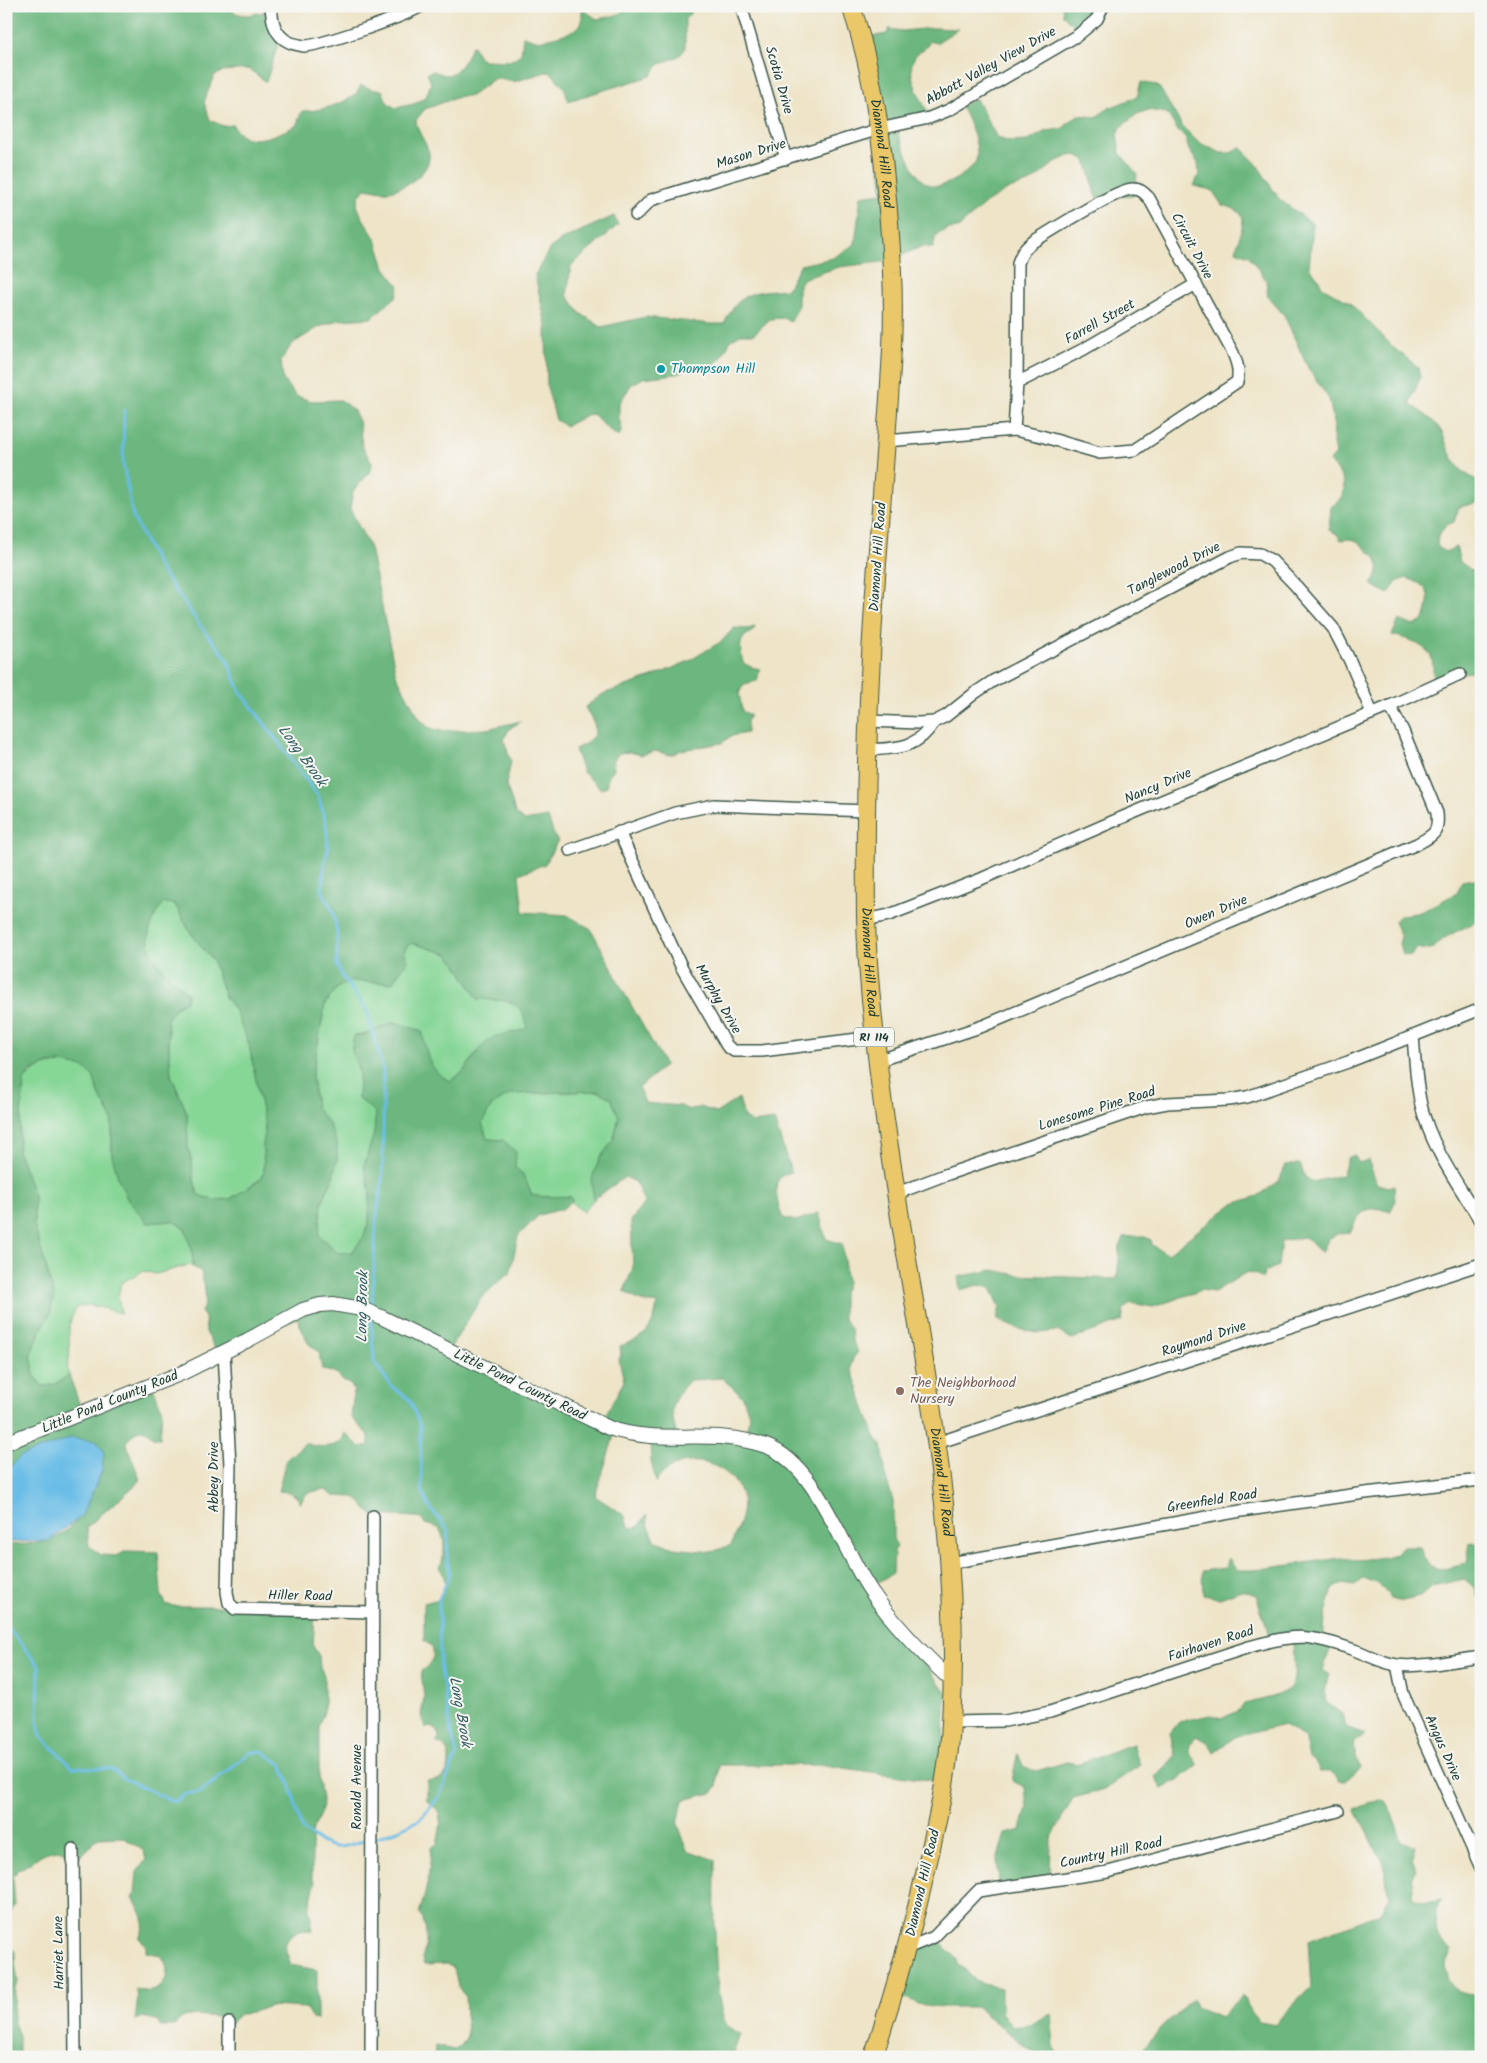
<svg xmlns="http://www.w3.org/2000/svg" width="1487" height="2063" font-family="Kalam,sans-serif">
  <style>
    .green { fill: #86d696; stroke: #528a65 }
    .forest { fill: #6cb77f; stroke: #467a5a; fill-rule: evenodd }
    .water { fill: #6bbde7; stroke: #457d8e }
    .lines { fill: none; stroke-linecap: round; stroke-linejoin: round }
    .stream { stroke: #6bbde7; stroke-width: 3 }
    .minor-casing { stroke: #3e564a; stroke-width: 14 }
    .tertiary-casing { stroke: #3e564a; stroke-width: 16 }
    .primary-casing { stroke: #3e564a; stroke-width: 20 }
    .minor { stroke: #fff; stroke-width: 11 }
    .tertiary { stroke: #fff; stroke-width: 14 }
    .primary { stroke: #eac769; stroke-width: 18 }
    .culture-dot { fill: #0f9aa8; stroke: #f6f6f2; stroke-width: 2 }
    .education-dot { fill: #8d6e63; stroke: #f6f6f2; stroke-width: 2 }
    .labels { text-anchor: middle; dominant-baseline: central; stroke-width: 4; stroke-linejoin: round; paint-order: stroke }
    .shield { fill: #f6f6f2; stroke: #60746d; stroke-width: 1 }
    .shield-label { font-size: 12px; font-weight: bold; fill: #1f3d34 }
    .street-label { font-size: 14px; fill: #1f3d34; stroke: #f6f6f2 }
    .culture-label { font-size: 14px; fill: #0d838f; stroke: #f6f6f2; text-anchor: start }
    .education-label { font-size: 14px; fill: #785e54; stroke: #f6f6f2; text-anchor: start }
    .water-label { font-size: 15px; font-style: italic; fill: #325d61; stroke: #f6f6f2 }
  </style>
  <rect width="100%" height="100%" fill="#f6f6f2"/>
  <filter id="ink" filterUnits="userSpaceOnUse"><feTurbulence type="fractalNoise" baseFrequency=".02" numOctaves="2"/><feDisplacementMap in="SourceGraphic" scale="10" xChannelSelector="R" yChannelSelector="G"/><feConvolveMatrix kernelMatrix="1 2 1 2 8 2 1 2 1" color-interpolation-filters="sRGB"/></filter>
  <filter id="wash" filterUnits="userSpaceOnUse"><feTurbulence type="fractalNoise" baseFrequency=".0096" numOctaves="4" result="noise"/><feDisplacementMap in="SourceGraphic" scale="20" xChannelSelector="R" yChannelSelector="G"/><feGaussianBlur stdDeviation="1.12" result="paint"/><feColorMatrix in="noise" values="0 0 0 0 0 0 0 0 0 0 0 0 0 0 0 0 0 1.4 0 .05"/><feComposite in="paint" operator="in"/></filter>
  <g filter="url(#wash)">
    <rect width="100%" height="100%" fill="#eee4c8"/>
    <!-- green -->
    <g class="green">
      <path d="M162,903L175,904L190,932L213,961L225,997L234,1009L249,1044L265,1126L263,1147L264,1172L259,1180L230,1199L213,1200L198,1195L193,1176L192,1161L188,1149L187,1113L171,1075L167,1019L178,1005L186,1001L187,993C155,963 133,946 162,903Z"/>
      <path d="M412,943L448,954L457,965L478,999C504,1001 523,997 527,1028L514,1034L498,1036L478,1051L462,1073L450,1081C427,1070 427,1054 422,1031L394,1022L369,1033L354,1036C349,1055 355,1056 359,1072C360,1080 358,1090 358,1098L376,1112L374,1133L364,1166L370,1191L369,1221L363,1238L352,1252L338,1253L319,1235L322,1202L333,1177L337,1159L336,1143L329,1124L316,1108L312,1076L325,1004L337,988L350,981L392,983L408,961L404,952L406,947Z"/>
      <path d="M61,1063L83,1067L93,1076L99,1094L112,1119V1155L147,1223L173,1221L185,1229L192,1250L193,1267L189,1265L156,1274L143,1271L121,1283L118,1296L121,1313L91,1305L77,1307C63,1331 72,1337 69,1359C68,1366 66,1369 69,1375L54,1385L42,1386L34,1375L31,1353L40,1332L50,1314L54,1296L34,1225V1196L18,1152L24,1080C34,1068 46,1064 61,1063Z"/>
      <path d="M598,1091L611,1098L619,1117L613,1141L600,1158L592,1180L594,1199L583,1212L572,1203L571,1197C556,1195 547,1199 532,1195L522,1173L515,1169L503,1140L487,1139L482,1123L492,1105L511,1094Z"/>
    </g>
    <!-- forest -->
    <g class="forest">
      <path d="M6,6H221C242,17 245,17 267,11L280,38L266,82L249,69L223,71L214,76L204,102L210,120L223,126L233,125C245,151 277,134 296,126L302,111C318,112 342,104 355,95C358,92 359,88 361,85L374,90H382L387,102L395,108L414,104L426,97L431,83L427,73L433,71C437,72 441,74 445,75C457,76 467,57 471,47L473,46L479,57L484,60L510,61L521,54L523,36L539,41L568,33L579,27L582,21V9L597,19L618,15L627,6H697L685,19V49L679,56L658,65L651,76L568,101L565,89L552,73L546,72L513,82L495,78L471,96H461L425,109L416,120C417,133 426,141 429,153C432,172 406,188 389,191C382,192 373,189 366,188L359,196L357,205L361,215L376,240L385,268L399,286L396,297L371,318L339,320L319,327L292,344L281,361L283,380L296,396L311,401L341,400L354,411L359,421L362,446L372,463L371,471L353,491L350,509L370,548L396,675L419,718L428,727L440,731L487,729L521,721L509,729L504,740L511,762L506,784L516,815L525,821L548,817L555,838L558,840L545,864L519,874L523,912L567,915L591,929L615,974L617,980L665,1065L639,1088L645,1103L681,1106L689,1110L701,1107L716,1113L739,1098L744,1118L753,1123L774,1120L791,1172C788,1173 782,1175 780,1178C772,1185 779,1210 783,1218L796,1221L819,1213L826,1239L842,1244L847,1284L843,1292V1318L851,1329L852,1341L858,1352L853,1358L851,1368L875,1437L882,1445L886,1479L893,1501V1539L897,1546L894,1552L893,1573L870,1587L946,1693L942,1782L823,1765H719L717,1786L712,1793L683,1800L678,1824L687,1850L715,1860C715,1889 712,2006 727,2025C730,2029 736,2032 740,2034L732,2057H434L435,2046L455,2050L461,2046L467,2036L465,1996L458,1987L454,1968L446,1964L424,1965L422,1958C428,1944 428,1926 419,1913C427,1891 430,1871 431,1848L437,1844C441,1826 445,1812 427,1801V1781C433,1780 439,1781 443,1777C451,1771 451,1753 444,1746C443,1745 437,1743 436,1742L439,1738L438,1731L432,1727L425,1728L421,1715L424,1697L421,1671C433,1663 435,1659 432,1646L424,1641V1603L439,1599C446,1588 447,1580 440,1568C445,1554 446,1540 439,1528L425,1524L422,1519L417,1517L372,1515L355,1497L334,1496L324,1489L307,1493L300,1503L297,1497L289,1492L278,1491L286,1460L305,1443C313,1447 335,1449 341,1441C343,1438 344,1435 345,1433L360,1447L369,1445V1436L351,1417L354,1391L351,1385L343,1381L334,1372L322,1370L319,1352L308,1343L297,1318L219,1356L206,1332L205,1317L201,1312C209,1298 204,1286 201,1271L193,1267L192,1250L185,1229L173,1221L147,1223L127,1198L118,1178L112,1155V1119L99,1094L93,1076L83,1067L61,1063L48,1064L30,1072L24,1080L18,1152L34,1196V1225L54,1296L50,1314L40,1332L31,1353L34,1375L42,1386L54,1385L69,1375L83,1414L154,1389L162,1411L160,1438L153,1437L145,1430L136,1431L127,1441C127,1450 137,1469 140,1481L87,1527L89,1546L101,1555L117,1556L126,1551L158,1552L161,1594L166,1604L172,1606H231L315,1615L313,1646L319,1656L320,1668L324,1676V1712L319,1724V1779L323,1806L312,1833V1877L315,1883L309,1909L313,1930C297,1931 292,1930 284,1945L291,1965L317,1970V2020L312,2019L306,2008L269,2006L251,2013L240,2014L228,2025L219,2017C206,2017 181,2010 175,2026H160L157,2020L142,2017L135,2020L138,1997L135,1989C140,1990 146,1992 151,1991C165,1989 171,1972 164,1960C160,1954 152,1953 146,1952V1946L139,1938C148,1920 142,1914 133,1898L135,1893L137,1872L146,1860L144,1851L123,1837L99,1838L93,1841L91,1846L74,1862L61,1850C36,1851 37,1863 18,1869L13,1877L15,1905L10,1914V1943L15,1951V1963L18,1981L15,1988L13,2020L19,2036V2057H6V1545C19,1544 37,1545 49,1540C81,1529 89,1499 102,1471L23,1457L6,1469ZM163,903L175,904L190,932L213,961L225,997L234,1009L249,1044L265,1126L263,1147L264,1172L259,1180L230,1199L214,1200L198,1195L193,1176L192,1161L188,1149L187,1113L171,1075L167,1019L178,1005L186,1001L187,993C155,963 133,946 163,903ZM412,943L448,954L457,965L478,999C504,1001 523,997 527,1028C516,1033 500,1034 492,1038C479,1046 473,1061 463,1072C460,1075 454,1078 450,1081C427,1070 427,1053 422,1031L394,1022L369,1033L354,1036C349,1055 355,1056 359,1072C360,1080 358,1090 358,1098L376,1113L374,1133L364,1166L370,1191L369,1221L363,1238L352,1252L338,1253L319,1235L322,1202L333,1177L337,1160V1143L329,1124L316,1108L312,1076L325,1004L337,988L350,981L391,983L408,961L404,951L406,947ZM598,1091L611,1098L619,1117L613,1141L600,1158L591,1180L594,1199L625,1177L636,1182L644,1203L631,1221L633,1268L624,1291C632,1298 647,1305 657,1303C654,1330 644,1338 620,1346L621,1355L619,1360L624,1381L600,1425L449,1350L482,1297L506,1275L510,1274L518,1236L539,1215L562,1209L572,1201L571,1197C557,1195 546,1199 532,1195L522,1173L515,1168L516,1152L503,1140L487,1139L482,1123L492,1105L511,1094ZM722,1378L743,1397L750,1417L742,1442L677,1437C670,1407 669,1403 690,1380ZM615,1433L650,1438L651,1461L656,1482C677,1448 732,1459 742,1497C746,1512 736,1531 731,1545L712,1552L673,1548L655,1540L648,1524L647,1514L638,1527L631,1528L626,1522L625,1516L595,1496Z"/>
      <polygon points="1062,6 1104,6 1081,33 1063,15"/>
      <path d="M933,28L958,29L936,43L930,41C926,50 921,49 916,55C902,72 924,103 931,119L898,128L897,131C902,142 913,172 921,179C924,183 933,187 938,186C949,185 976,169 977,157C978,140 969,122 961,106L976,99L997,138L1010,142L1028,141L1044,132L1063,128L1078,115L1096,117L1109,108L1137,97L1141,82L1155,85L1159,87L1182,126L1198,142L1221,153H1231L1240,147L1256,163L1279,199L1313,224L1309,267L1318,278L1322,287L1349,302L1395,349L1418,367L1420,378L1410,402C1419,412 1431,417 1439,428C1443,433 1445,440 1447,446C1455,465 1462,474 1481,482V502L1459,507L1454,522L1447,525L1438,535L1437,546L1445,552L1456,547L1460,562L1470,569L1478,577H1481V675C1464,667 1447,679 1433,687C1433,679 1434,667 1432,659C1428,645 1405,638 1392,635L1399,620L1414,626L1424,620C1431,596 1432,586 1406,578L1397,582L1388,594L1371,584C1380,574 1380,568 1375,556C1360,548 1362,536 1341,540L1337,534L1329,530L1331,507C1353,492 1343,477 1330,461L1336,454L1333,445L1334,423L1329,399L1308,368L1284,315L1268,297L1266,280L1249,256L1236,251C1240,228 1255,212 1222,205L1212,190L1194,186L1199,174L1198,163L1189,150L1185,137L1178,131L1167,113L1148,110L1137,114L1120,128L1117,135L1120,153L1137,174L1135,195L1122,196L1099,205L1086,160L1076,155L1069,156L1057,161L1031,182L1009,189L986,203L958,228L949,229L936,235L933,248L923,246L890,261L839,267L803,279L798,288V307L791,321L783,318L770,319L754,334H740L731,340L721,358L713,365L694,366L677,374L643,378L631,385L619,404V419L622,429L619,436C609,433 601,421 593,414L586,415L566,426L556,420L547,387L546,325L535,275L550,248L563,239L614,216L618,225L571,266L567,295L580,313L601,327L646,317L711,324H724C740,290 753,292 787,289L800,265L833,258L855,244L861,196L883,193L862,38L887,34L889,29L903,31Z"/>
      <path d="M755,627L753,631C737,639 740,647 743,663L751,667L760,669L757,681L744,684L739,693L742,711L750,715L747,721V733L731,736L722,743L681,750L671,755L655,751L642,755L630,752L619,753L613,761L614,769L609,775L606,787L601,789L583,772L575,749L585,744L595,734V726L585,707L603,694L652,677L689,661L722,641L734,628L747,629Z"/>
      <path d="M1481,878V919C1467,928 1441,936 1434,948L1426,950L1416,948L1411,956L1403,955L1399,944L1401,937L1394,922C1400,912 1411,915 1420,912C1432,907 1445,899 1457,893L1462,881Z"/>
      <path d="M1354,1155L1359,1163L1368,1160L1377,1184L1388,1187L1394,1185L1395,1202L1390,1212C1370,1203 1357,1212 1351,1232L1339,1233L1328,1239L1322,1253L1304,1237L1281,1241L1278,1266L1265,1272L1262,1279L1256,1274L1247,1272L1214,1292L1202,1290L1153,1307L1131,1303L1124,1309L1122,1321L1072,1339L1057,1331L1038,1333L1019,1329L1006,1324L997,1318L1000,1307L991,1288L978,1285L960,1290L958,1277L993,1270L1017,1275L1117,1279L1120,1247L1124,1237L1142,1236L1151,1240L1152,1245L1167,1254L1233,1204L1258,1196L1279,1181L1286,1165L1300,1164L1305,1177L1313,1182L1342,1175L1348,1158Z"/>
      <path d="M1470,1542L1481,1544V1595L1479,1599L1475,1588L1464,1579L1432,1586L1421,1596L1398,1601L1390,1599C1385,1586 1376,1581 1362,1579L1354,1586L1342,1584L1333,1588L1325,1617L1323,1642L1331,1647L1323,1670L1329,1675L1324,1691L1326,1702L1342,1714L1346,1727L1365,1734L1356,1741L1353,1747L1360,1768L1345,1781H1339C1335,1772 1329,1771 1320,1772L1315,1762L1309,1757L1304,1737L1284,1725L1235,1737L1214,1752C1210,1744 1206,1739 1196,1737L1189,1744V1752L1198,1765L1181,1778L1162,1789L1155,1776L1171,1762L1175,1755L1170,1733L1179,1722L1210,1715L1223,1718L1240,1710L1244,1704C1256,1701 1291,1695 1293,1682C1296,1670 1293,1655 1293,1643L1270,1644L1266,1624L1256,1595L1241,1590L1220,1598L1203,1595L1202,1571L1225,1568L1229,1559L1234,1567L1238,1570H1253L1341,1558L1357,1560L1385,1557L1395,1554L1401,1547H1420C1428,1576 1443,1570 1467,1563Z"/>
      <polygon points="1133,1744 1140,1765 1104,1790 1073,1798 1051,1839 1050,1883 1000,1891 997,1860 1005,1834 1021,1830 1027,1807 1025,1787 1012,1781 1017,1756 1018,1754 1024,1768 1036,1771 1067,1762 1077,1764"/>
      <path d="M1383,1799L1387,1801L1402,1841L1415,1846L1412,1858L1416,1869L1411,1878L1413,1897C1422,1904 1432,1902 1443,1900L1436,1910C1438,1930 1431,1938 1452,1950L1445,1966C1447,1985 1454,1992 1473,1994L1481,2005V2051L1478,2057H1428L1419,2053L1403,2057H1136L1163,2026L1193,1999L1196,2007L1221,2017L1242,1996L1258,2022L1276,2025L1289,2008L1311,1986L1308,1940L1380,1914L1389,1897L1384,1864L1355,1809Z"/>
      <polygon points="940,1936 946,1950 956,1957 958,1964 973,1978 983,1984 1001,1988 1001,2012 1012,2027 1029,2025 1051,2013 1054,2046 1060,2057 1039,2057 976,2007 941,2007 918,2004 909,1999 893,1996 908,1944"/>
    </g>
    <!-- water -->
    <polygon class="water" points="71,1438 96,1441 104,1451 102,1471 81,1517 48,1541 6,1542 6,1471 21,1456"/>
    <g class="lines">
      <!-- stream -->
      <g class="stream">
        <polyline points="124,410 123,463 133,517 158,566 205,632 226,657 240,691 318,796 326,822 328,849 324,866 322,891 333,911 337,933 337,965 342,976 367,1010 383,1070 383,1155 382,1183 376,1221 372,1308"/>
        <polyline points="371,1317 374,1362 392,1387 409,1399 420,1425 422,1491 429,1507 448,1530 447,1560 450,1574 439,1599 440,1663 451,1732 457,1754 439,1797 419,1820 398,1830 375,1838"/>
        <path d="M6,1625L39,1666L38,1722L41,1736L72,1767L111,1769L127,1780L174,1802L185,1794L201,1792L249,1753L262,1751L281,1764L291,1787L302,1829C334,1851 331,1851 369,1839"/>
      </g>
    </g>
  </g>
  <g filter="url(#ink)">
    <g class="lines">
      <defs>
        <g id="minor">
          <path d="M271,6C272,20 274,35 289,42C293,44 299,45 304,46C320,46 406,16 421,6"/>
          <polyline points="742,9 786,159"/>
          <polyline points="636,215 651,200 879,129 929,118 949,110 1078,35 1097,19 1103,6"/>
          <polyline points="1017,383 1084,349 1196,284"/>
          <path d="M886,441L1014,430L1041,436L1100,453L1135,450L1237,382C1240,371 1237,363 1233,353L1149,198C1144,193 1141,189 1133,189C1118,188 1051,231 1034,241C1025,248 1021,253 1018,263L1017,383L1014,430"/>
          <polyline points="869,721 918,723 934,722 946,716 975,693 993,681 1230,557 1241,553 1260,554 1272,561 1296,586 1333,628 1350,661 1372,713"/>
          <path d="M868,750C898,748 917,749 934,722"/>
          <polyline points="619,832 682,968 727,1046 734,1051 762,1051 874,1037"/>
          <polyline points="570,850 675,813 714,805 867,811"/>
          <polyline points="866,920 889,915 981,879 1121,818 1390,706 1460,674"/>
          <path d="M1413,1036C1415,1059 1416,1083 1421,1105C1431,1148 1459,1185 1481,1222"/>
          <path d="M877,1061L983,1026L1417,844C1434,835 1439,833 1437,813L1403,731L1390,706"/>
          <polyline points="895,1194 942,1176 1146,1107 1167,1103 1229,1100 1247,1097 1348,1062 1481,1009"/>
          <polyline points="224,1352 230,1465 227,1592 229,1603 235,1609 372,1612"/>
          <polyline points="937,1443 1481,1264"/>
          <polyline points="950,1563 1241,1511 1365,1493 1481,1480"/>
          <polyline points="1397,1665 1403,1694 1481,1868"/>
          <path d="M951,1722L1005,1721L1050,1712L1249,1647C1296,1633 1310,1634 1357,1651C1370,1656 1383,1663 1397,1665C1420,1668 1457,1660 1481,1657"/>
          <polyline points="73,1849 75,2057"/>
          <polyline points="907,1948 934,1937 978,1891 1108,1872 1338,1811"/>
          <polyline points="229,2023 229,2057"/>
          <polyline points="371,2057 373,1516"/>
        </g>
        <path id="tertiary" d="M6,1443L182,1373L248,1340L303,1310L320,1305L333,1304L362,1309L381,1317L609,1428C661,1446 714,1427 766,1446C818,1465 842,1551 873,1594C895,1626 923,1654 952,1681"/>
        <g id="primary">
          <path id="s1" d="M851,6C868,55 877,107 883,159C887,197 891,235 892,273C895,328 890,384 886,439C882,494 878,550 874,605C867,709 865,814 866,917C867,970 873,1021 879,1073C904,1289 965,1503 951,1723C949,1768 939,1813 929,1857C914,1924 895,1991 873,2057"/>
        </g>
      </defs>
      <!-- minor casing -->
      <use href="#minor" class="minor-casing"/>
      <!-- tertiary casing -->
      <use href="#tertiary" class="tertiary-casing"/>
      <!-- primary casing -->
      <use href="#primary" class="primary-casing"/>
      <!-- minor -->
      <use href="#minor" class="minor"/>
      <!-- tertiary -->
      <use href="#tertiary" class="tertiary"/>
      <!-- primary -->
      <use href="#primary" class="primary"/>
    </g>
  </g>
  <!-- markers -->
  <circle class="culture-dot" cx="661" cy="369" r="5"/>
  <circle class="education-dot" cx="900" cy="1391" r="5"/>
  <g class="labels">
    <!-- shield labels -->
    <rect class="shield" x="854" y="1027.5" width="40" height="19" rx="4"/>
    <g class="shield-label">
      <text x="874" y="1037">RI 114</text>
    </g>
    <!-- street labels -->
    <g class="street-label">
      <text transform="translate(991 66) rotate(-29)">Abbott Valley View Drive</text>
      <text transform="translate(779 80) rotate(74)">Scotia Drive</text>
      <text transform="translate(751 154) rotate(-17)">Mason Drive</text>
      <text stroke="none"><textPath href="#s1" startOffset="151">Diamond Hill Road</textPath></text>
      <text transform="translate(1192 246) rotate(62)">Circuit Drive</text>
      <text transform="translate(1100 322) rotate(-29)">Farrell Street</text>
      <text transform="translate(878 557) rotate(-86)">Diamond Hill Road</text>
      <text transform="translate(1174 569) rotate(-27)">Tanglewood Drive</text>
      <text transform="translate(1158 786) rotate(-23)">Nancy Drive</text>
      <text transform="translate(1216 912) rotate(-23)">Owen Drive</text>
      <text stroke="none"><textPath href="#s1" startOffset="961">Diamond Hill Road</textPath></text>
      <text transform="translate(718 999) rotate(60)">Murphy Drive</text>
      <text transform="translate(1097 1109) rotate(-17)">Lonesome Pine Road</text>
      <text transform="translate(1204 1339) rotate(-18)">Raymond Drive</text>
      <text transform="translate(520 1385) rotate(26)">Little Pond County Road</text>
      <text transform="translate(110 1402) rotate(-22)">Little Pond County Road</text>
      <text transform="translate(214 1477) rotate(-90)">Abbey Drive</text>
      <text stroke="none"><textPath href="#s1" startOffset="1486">Diamond Hill Road</textPath></text>
      <text transform="translate(1212 1501) rotate(-9)">Greenfield Road</text>
      <text transform="translate(300 1596) rotate(1)">Hiller Road</text>
      <text transform="translate(1211 1644) rotate(-18)">Fairhaven Road</text>
      <text transform="translate(1443 1748) rotate(66)">Angus Drive</text>
      <text transform="translate(357 1787) rotate(-90)">Ronald Avenue</text>
      <text transform="translate(1111 1853) rotate(-12)">Country Hill Road</text>
      <text transform="translate(923 1883) rotate(-77)">Diamond Hill Road</text>
      <text transform="translate(59 1953) rotate(-91)">Harriet Lane</text>
    </g>
    <!-- culture labels -->
    <g class="culture-label">
      <text x="671" y="369">Thompson Hill</text>
    </g>
    <!-- education labels -->
    <g class="education-label">
      <text x="910" y="1383">The Neighborhood<tspan x="910" dy="16">Nursery</tspan></text>
    </g>
    <!-- water labels -->
    <g class="water-label">
      <text transform="translate(302 756) rotate(54)">Long Brook</text>
      <text transform="translate(363 1307) rotate(-89)">Long Brook</text>
      <text transform="translate(460 1712) rotate(80)">Long Brook</text>
    </g>
  </g>
  <!-- margin -->
  <rect width="1487" height="2063" fill="none" stroke="#f6f6f2" stroke-width="25"/>
</svg>
